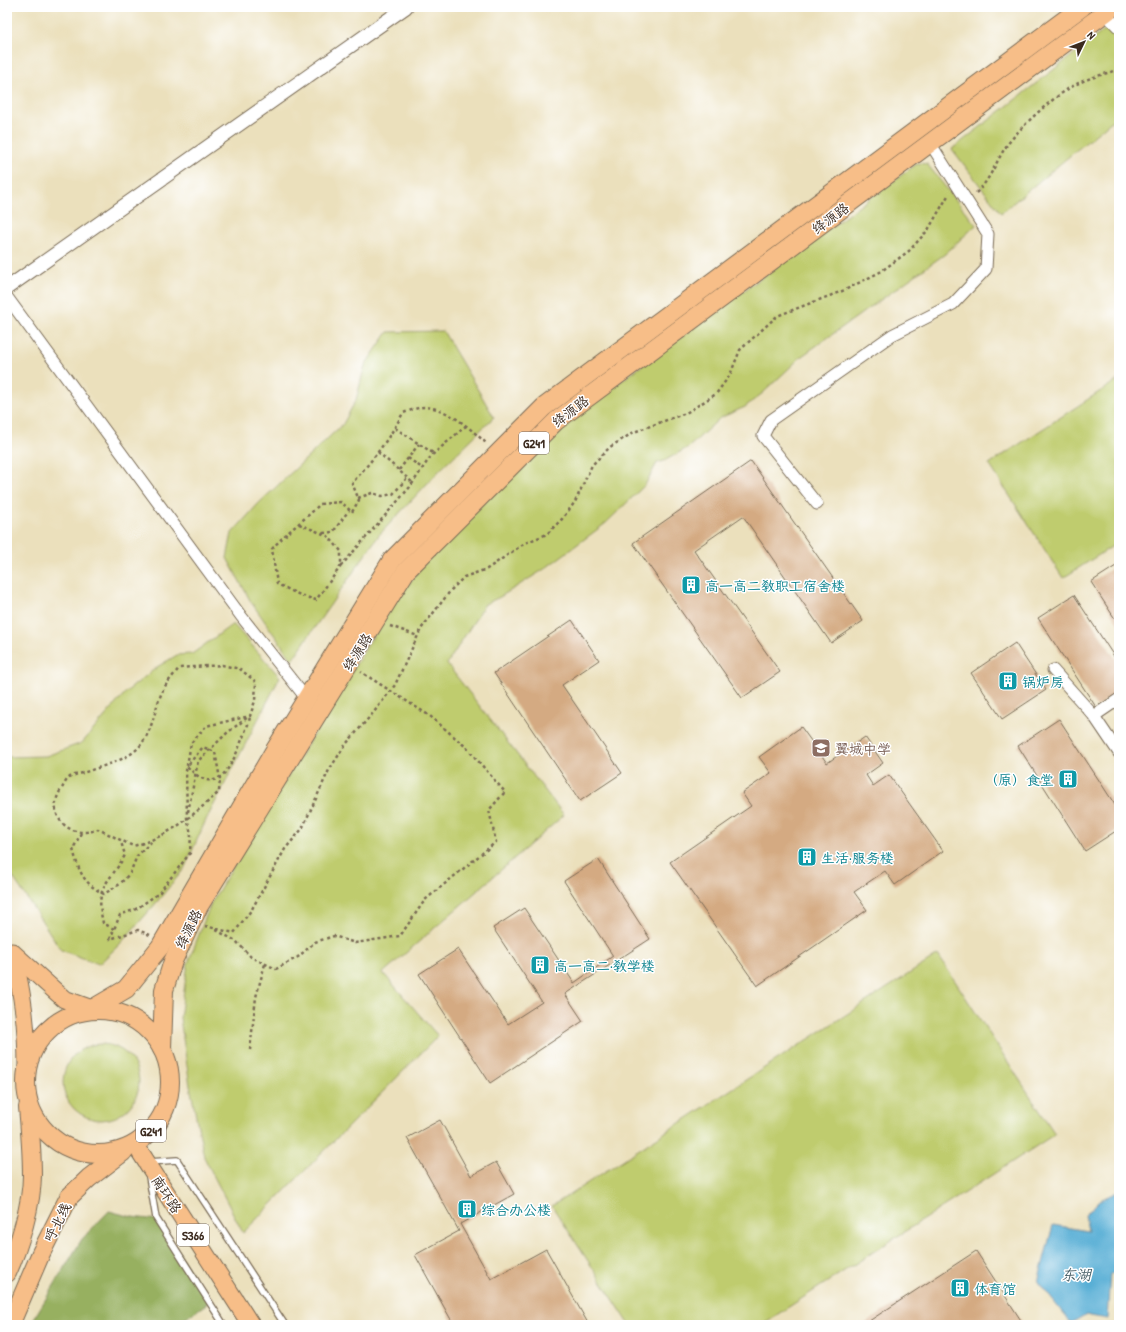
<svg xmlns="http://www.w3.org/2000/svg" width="1126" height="1332" font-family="'Patrick Hand','LXGW WenKai TC',sans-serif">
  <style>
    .green { fill: #bfcc6e; stroke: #7d7b46 }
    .forest { fill: #97b061; stroke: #696d40 }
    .water { fill: #58afd5; stroke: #4a6c7a }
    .building { fill: #d4aa82 }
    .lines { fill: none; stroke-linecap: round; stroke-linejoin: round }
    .service-casing { stroke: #796a55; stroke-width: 8 }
    .minor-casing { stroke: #796a55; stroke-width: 13 }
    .tertiary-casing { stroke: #796a55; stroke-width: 15 }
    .primary-casing { stroke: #796a55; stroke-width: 19 }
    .trunk-casing { stroke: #796a55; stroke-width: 20 }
    .path { stroke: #796a55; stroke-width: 2.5; stroke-dasharray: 3 3; stroke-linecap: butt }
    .service { stroke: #fff; stroke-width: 5.5 }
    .minor { stroke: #fff; stroke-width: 11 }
    .tertiary { stroke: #fff; stroke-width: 13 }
    .primary { stroke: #f7be88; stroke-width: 17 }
    .trunk { stroke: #f7be88; stroke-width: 18 }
    .labels { text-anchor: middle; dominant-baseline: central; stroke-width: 3; stroke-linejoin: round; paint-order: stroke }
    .shield { fill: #fff; stroke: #766a62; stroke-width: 1 }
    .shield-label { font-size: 13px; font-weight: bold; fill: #3b2a1e }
    .street-label { font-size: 14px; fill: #3b2a1e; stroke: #fff }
    .culture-label { font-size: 14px; fill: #0d838f; stroke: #fff; text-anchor: start }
    .education-label { font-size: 14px; fill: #785e54; stroke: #fff; text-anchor: start }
    .water-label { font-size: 15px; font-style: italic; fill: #475f67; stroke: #fff }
  </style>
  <rect width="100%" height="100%" fill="#fff"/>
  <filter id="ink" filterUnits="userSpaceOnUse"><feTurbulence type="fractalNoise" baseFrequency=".025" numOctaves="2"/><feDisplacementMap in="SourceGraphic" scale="8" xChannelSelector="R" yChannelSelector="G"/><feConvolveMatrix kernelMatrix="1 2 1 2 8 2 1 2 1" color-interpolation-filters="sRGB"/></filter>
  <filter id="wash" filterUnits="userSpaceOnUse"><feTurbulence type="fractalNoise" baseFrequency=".012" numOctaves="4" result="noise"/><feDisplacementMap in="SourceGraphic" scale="16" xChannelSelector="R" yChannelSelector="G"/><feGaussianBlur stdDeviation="0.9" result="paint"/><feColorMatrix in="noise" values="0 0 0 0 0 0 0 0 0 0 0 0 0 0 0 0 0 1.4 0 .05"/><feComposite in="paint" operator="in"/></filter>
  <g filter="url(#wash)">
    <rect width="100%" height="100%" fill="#ebe0bc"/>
    <!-- green -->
    <g class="green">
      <polygon points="1107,28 1119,36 1119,115 1001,213 952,149"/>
      <polygon points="918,163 927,164 976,225 945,254 802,356 764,392 745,407 720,418 689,447 664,461 657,463 645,485 606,523 543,570 500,597 485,604 447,664 564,815 383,973 438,1036 243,1233 204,1157 190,1086 180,1018 188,963 211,903 389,610 432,553 564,423"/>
      <polygon points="443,331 494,417 439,471 379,535 292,660 251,602 227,558 232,533 259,503 343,424 356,400 365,365 388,332"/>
      <polygon points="1119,379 1119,542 1063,578 989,464"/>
      <polygon points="233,624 280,677 205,822 184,869 151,909 119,945 99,964 61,950 7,868 7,757 46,756 82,743 126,692 157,667 177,655 192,654"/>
      <polygon points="938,955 1055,1134 761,1325 630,1325 552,1206"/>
      <circle cx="101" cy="1082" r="38"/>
    </g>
    <!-- forest -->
    <polygon class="forest" points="109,1211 132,1217 158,1220 209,1302 176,1325 30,1325 82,1239"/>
    <!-- water -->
    <polygon class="water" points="1119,1191 1119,1274 1110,1274 1107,1319 1085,1315 1071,1323 1038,1282 1053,1225 1088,1231 1085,1215 1100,1200"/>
    <g id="blocks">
      <!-- building -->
      <g class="building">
        <polygon points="751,461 863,621 831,643 743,516 694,550 780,672 742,698 633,543"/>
        <polygon points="1119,564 1119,625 1091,582"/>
        <polygon points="1074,595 1119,664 1119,692 1096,707 1038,618"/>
        <polygon points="572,620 599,660 562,685 622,773 580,801 494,673"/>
        <polygon points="1015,643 1046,690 1002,719 971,673"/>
        <polygon points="1059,719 1119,811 1119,829 1085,851 1018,746"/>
        <polygon points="801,727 827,763 865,737 883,763 866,775 873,786 889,775 943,851 895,885 885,871 854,892 867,910 757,986 670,862 751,806 742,793 771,773 759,757"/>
        <polygon points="598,859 650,939 565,994 583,1021 490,1083 419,974 458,949 508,1024 542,1002 493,928 524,908 574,983 613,956 564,881"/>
        <polygon points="440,1120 471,1176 496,1162 514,1194 460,1224 491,1279 546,1249 589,1325 454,1325 415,1255 459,1231 407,1138"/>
        <polygon points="976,1251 1024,1325 863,1325"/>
      </g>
    </g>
  </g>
  <g filter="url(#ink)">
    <use href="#blocks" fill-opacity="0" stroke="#796a55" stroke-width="1"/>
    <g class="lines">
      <defs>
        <g id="service">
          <polyline points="149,1162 177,1160 285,1325"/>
          <polyline points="149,1177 156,1218 224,1325"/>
        </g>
        <g id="minor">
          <polyline points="1104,13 1119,28"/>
          <polyline points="7,297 241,616 306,698"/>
          <polyline points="817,504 763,436 771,420 892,335 953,304 986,269 988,234 930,143"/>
          <polyline points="1053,670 1094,716 1119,753"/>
          <polyline points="1094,716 1119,699"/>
        </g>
        <polyline id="tertiary" points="7,288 406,7"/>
        <g id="primary">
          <polyline points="12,952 64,999 92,1009"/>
          <path d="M13,954C23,996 27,1026 27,1069"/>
          <polyline points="135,1144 251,1325"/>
        </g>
        <g id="trunk">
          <polyline points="92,1009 126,989 160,947 273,753 392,560 544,407 1082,7"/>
          <circle cx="98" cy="1082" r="72"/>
          <polyline points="162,1049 164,990 173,961 199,906 406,571 556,421 1113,7"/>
          <path d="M7,1273C19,1247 32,1204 32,1175C32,1152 30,1129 28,1107"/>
          <polyline points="10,1325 41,1253 69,1197 89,1178 123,1152"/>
        </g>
      </defs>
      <!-- service casing -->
      <use href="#service" class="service-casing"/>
      <!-- minor casing -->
      <use href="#minor" class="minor-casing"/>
      <!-- tertiary casing -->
      <use href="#tertiary" class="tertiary-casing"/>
      <!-- primary casing -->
      <use href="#primary" class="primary-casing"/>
      <!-- trunk casing -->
      <use href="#trunk" class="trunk-casing"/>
      <!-- path -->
      <g class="path">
        <path d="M976,193C991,179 996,161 1007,145C1021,126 1058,92 1079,83C1091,77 1106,74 1119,69"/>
        <polyline points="395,428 433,453"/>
        <polyline points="378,452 413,483"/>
        <polyline points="408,458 422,468"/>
        <polyline points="399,470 419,444"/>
        <polyline points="358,498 372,493 382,496 393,494 407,478"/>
        <path d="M299,524L328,536L341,551V566L316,600L300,595L277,584L272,549C286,532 305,520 320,504L341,502L352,512L359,500L352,483C372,461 389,439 403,413C410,411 418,407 425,407C448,408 471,429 487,444"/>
        <polyline points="323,533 333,532 349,510"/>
        <polyline points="341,566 410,487 431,456 467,425"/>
        <polyline points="390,626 418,636"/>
        <polyline points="188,812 198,761 227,733 248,717"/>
        <path d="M81,833L73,849C79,872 83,883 104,894L120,884L130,873L137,856L152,841"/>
        <polyline points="205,926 234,933 252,909 285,849 302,829 329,770 346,744 374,712 395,685 421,629 451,590 464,577 487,569 525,543 547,534 562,519 575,502 592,465 610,447 634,432 686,413 716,394 730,375 740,350 777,316 845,290 880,272 909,251 928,230 949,194"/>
        <path d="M114,929L103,923C94,884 109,885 125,855L121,842"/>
        <polyline points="216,930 236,941 251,957 276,969 298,957 315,942 334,936 355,943 400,936 425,900 496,842 489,810 505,792 466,747 430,716 361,672"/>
        <path d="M150,935L138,930L110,939L120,915L136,909L159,893L190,853L191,834L187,818L186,771L191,743L206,726L250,716L255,701L256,682L240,669L222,665L179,668C174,675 167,682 163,690C154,709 154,728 140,746C127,761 101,766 83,773C79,774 72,775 69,778C66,780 64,785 62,788C43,815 70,841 98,829L133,846C169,837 192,816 219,792L220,779L215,752L203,747L187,766C223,807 237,750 249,722L250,716"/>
        <polyline points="250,1050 256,997 265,964"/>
      </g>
      <!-- service -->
      <use href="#service" class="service"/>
      <!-- minor -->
      <use href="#minor" class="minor"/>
      <!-- tertiary -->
      <use href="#tertiary" class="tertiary"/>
      <!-- primary -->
      <use href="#primary" class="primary"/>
      <!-- trunk -->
      <use href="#trunk" class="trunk"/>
    </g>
  </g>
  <!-- icons -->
  <defs>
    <symbol id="building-square" viewBox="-11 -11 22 22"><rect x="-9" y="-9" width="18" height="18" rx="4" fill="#0f9aa8" stroke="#fff"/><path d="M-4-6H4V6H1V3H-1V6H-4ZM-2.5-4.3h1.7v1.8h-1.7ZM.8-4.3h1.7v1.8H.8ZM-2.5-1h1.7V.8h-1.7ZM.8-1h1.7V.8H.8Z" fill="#fff"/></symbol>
    <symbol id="school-square" viewBox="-11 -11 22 22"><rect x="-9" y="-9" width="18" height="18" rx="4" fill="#8d6e63" stroke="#fff"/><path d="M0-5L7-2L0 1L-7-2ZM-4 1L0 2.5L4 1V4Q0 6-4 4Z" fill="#fff"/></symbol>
  </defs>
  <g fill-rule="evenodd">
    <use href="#building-square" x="680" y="574" width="22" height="22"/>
    <use href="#building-square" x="997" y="670" width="22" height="22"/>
    <use href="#school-square" x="810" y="737" width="22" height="22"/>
    <use href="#building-square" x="1057" y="768" width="22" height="22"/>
    <use href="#building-square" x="796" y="846" width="22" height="22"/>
    <use href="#building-square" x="529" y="954" width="22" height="22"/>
    <use href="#building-square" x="456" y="1198" width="22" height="22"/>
    <use href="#building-square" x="949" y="1277" width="22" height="22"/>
  </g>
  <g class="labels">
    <!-- shield labels -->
    <g class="shield">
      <rect x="519" y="432" width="30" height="22" rx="3"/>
      <rect x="136" y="1120" width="30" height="22" rx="3"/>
      <rect x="177" y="1224" width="32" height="22" rx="3"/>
    </g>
    <g class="shield-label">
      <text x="534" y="443">G241</text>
      <text x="151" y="1131">G241</text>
      <text x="193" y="1235">S366</text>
    </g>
    <!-- street labels -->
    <g class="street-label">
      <text transform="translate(830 218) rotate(-37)">绛源路</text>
      <text transform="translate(570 411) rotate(-38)">绛源路</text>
      <text transform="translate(357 652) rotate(-58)">绛源路</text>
      <text transform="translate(188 929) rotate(-64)">绛源路</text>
      <text transform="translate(167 1194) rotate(57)">南环路</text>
      <text transform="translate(57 1222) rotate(-63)">呼北线</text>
    </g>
    <!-- culture labels -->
    <g class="culture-label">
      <text x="705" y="585">高一高二教职工宿舍楼</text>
      <text x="1022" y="681">锅炉房</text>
      <text x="1054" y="779" text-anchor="end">（原）食堂</text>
      <text x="821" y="857">生活·服务楼</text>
      <text x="554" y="965">高一高二·教学楼</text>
      <text x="481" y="1209">综合办公楼</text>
      <text x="974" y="1288">体育馆</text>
    </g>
    <!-- education labels -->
    <g class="education-label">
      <text x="835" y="748">翼城中学</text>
    </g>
    <!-- water labels -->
    <g class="water-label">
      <text x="1076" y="1274">东湖</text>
    </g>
  </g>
  <!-- margin -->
  <rect width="1126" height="1332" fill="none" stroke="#fff" stroke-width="24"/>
  <!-- north arrow -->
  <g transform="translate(1084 42) rotate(47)" stroke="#ffffff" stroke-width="3" paint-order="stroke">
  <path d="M0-3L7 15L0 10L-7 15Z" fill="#3b2a1e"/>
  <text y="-6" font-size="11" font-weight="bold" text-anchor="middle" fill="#3b2a1e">N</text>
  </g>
</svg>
